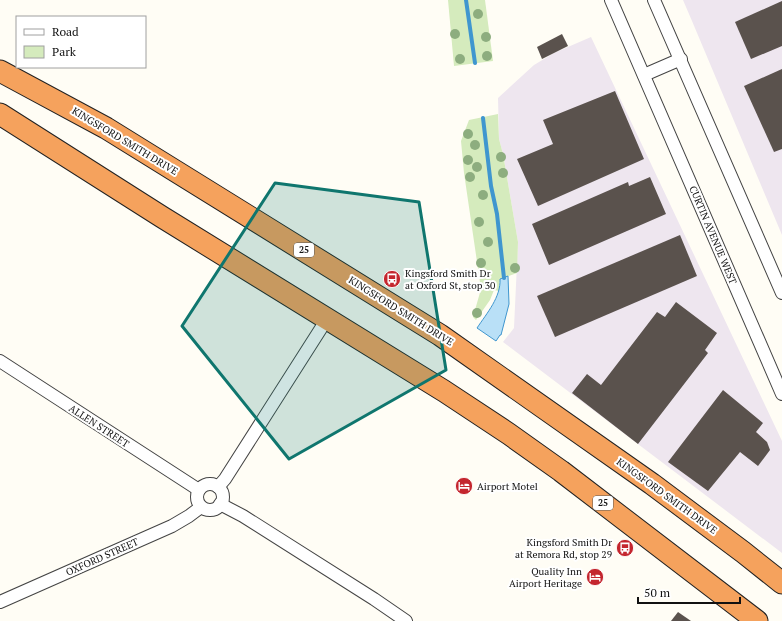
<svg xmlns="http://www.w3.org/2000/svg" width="782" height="621" font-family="'PT Serif',serif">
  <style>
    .industrial { fill: #eee6ef }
    .green { fill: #d5ebbd }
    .water { fill: #b9e0f7; stroke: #3f96cf }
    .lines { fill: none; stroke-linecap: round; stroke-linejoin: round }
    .stream { stroke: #3f96cf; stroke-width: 4 }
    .building { fill: #5a524d }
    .street-casing { stroke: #444; stroke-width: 14 }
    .highway-casing { stroke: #222; stroke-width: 23 }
    .street { stroke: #fff; stroke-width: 12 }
    .highway { stroke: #f5a25d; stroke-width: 21 }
    .tree { fill: #8dad7f }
    .marked { fill: #0f766e; fill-opacity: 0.2; stroke: #0f766e; stroke-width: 3; stroke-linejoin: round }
    .labels { text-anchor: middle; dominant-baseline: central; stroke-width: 4; stroke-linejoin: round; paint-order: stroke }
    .shield { fill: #fff; stroke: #585858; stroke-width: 1 }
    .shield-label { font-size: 9px; font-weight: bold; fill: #111 }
    .street-label { font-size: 10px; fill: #111; stroke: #fff }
    .poi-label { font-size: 10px; fill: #111; stroke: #fff; text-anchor: start }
  </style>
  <rect width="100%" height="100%" fill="#fffdf5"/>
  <!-- industrial -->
  <g class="industrial">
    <polygon points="683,0 782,0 782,235 692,21"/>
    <polygon points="591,37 782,441 782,553 503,342 514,328 518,242 503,154 499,139 498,98 534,65 554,53"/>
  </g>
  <!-- green -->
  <g class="green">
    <polygon points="448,0 485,0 493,61 454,66"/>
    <polygon points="498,114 499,139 503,154 518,242 517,273 500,279 499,291 494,290 490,300 476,320 473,317 481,289 464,173 461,141 469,120"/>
  </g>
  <!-- water -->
  <path class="water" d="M508,276L509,304L501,335H500L496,341L477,328C487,313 501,297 500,279Z"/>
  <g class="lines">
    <!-- stream -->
    <g class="stream">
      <polyline points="466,0 475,63"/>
      <polyline points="483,118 491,186 497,214 504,278"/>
    </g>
  </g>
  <!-- building -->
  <g class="building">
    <polygon points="782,1 782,46 751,59 735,22"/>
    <polygon points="562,34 568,46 542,59 537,47"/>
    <polygon points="782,69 782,149 774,152 744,86"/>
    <polygon points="615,91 644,159 538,206 517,159 553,144 543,120"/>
    <polygon points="650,177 666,214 549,265 532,224 628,182 629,186"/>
    <polygon points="680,235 697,276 555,337 537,296"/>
    <polygon points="676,302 717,333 705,350 708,353 638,444 572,393 587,374 601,385 657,312 665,317"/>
    <polygon points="723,390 763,423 756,432 767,442 770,450 758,466 740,452 708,491 668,462"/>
    <polygon points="678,612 691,621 671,621"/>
  </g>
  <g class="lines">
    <defs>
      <g id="street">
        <polyline points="611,0 782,394"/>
        <polyline points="654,0 782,293"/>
        <polyline points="644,75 681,59"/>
        <polyline points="0,361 199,490"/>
        <circle cx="210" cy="497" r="13"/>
        <polyline points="218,487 225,479 327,319"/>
        <polyline points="220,504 243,516 374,599 406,621"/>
        <polyline points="0,602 172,526 189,516 201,507"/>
      </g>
      <g id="highway">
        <polyline points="0,71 106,128 440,335 652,484 743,552 782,583"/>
        <polyline points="0,114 162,217 444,391 509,434 561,471 757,621"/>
      </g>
    </defs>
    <!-- street casing -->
    <use href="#street" class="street-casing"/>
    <!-- highway casing -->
    <use href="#highway" class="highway-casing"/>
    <!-- street -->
    <use href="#street" class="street"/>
    <!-- highway -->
    <use href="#highway" class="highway"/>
  </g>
  <!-- trees -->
  <g class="tree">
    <circle cx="478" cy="14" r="5"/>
    <circle cx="455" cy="34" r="5"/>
    <circle cx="486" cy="37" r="5"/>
    <circle cx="487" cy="56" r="5"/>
    <circle cx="460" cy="59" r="5"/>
    <circle cx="468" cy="134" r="5"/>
    <circle cx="475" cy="145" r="5"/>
    <circle cx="501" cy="157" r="5"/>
    <circle cx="468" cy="160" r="5"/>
    <circle cx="477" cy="167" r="5"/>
    <circle cx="503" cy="173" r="5"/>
    <circle cx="470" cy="177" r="5"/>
    <circle cx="483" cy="195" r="5"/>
    <circle cx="479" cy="222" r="5"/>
    <circle cx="488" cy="242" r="5"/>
    <circle cx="481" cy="263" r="5"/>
    <circle cx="515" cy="268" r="5"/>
    <circle cx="477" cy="313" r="5"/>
  </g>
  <!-- marked area -->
  <path class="marked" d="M275,183L419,202L446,370L289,459L182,326Z"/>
  <!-- icons -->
  <defs>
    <symbol id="bus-disc" viewBox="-11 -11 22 22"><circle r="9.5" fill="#c4262e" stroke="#fff"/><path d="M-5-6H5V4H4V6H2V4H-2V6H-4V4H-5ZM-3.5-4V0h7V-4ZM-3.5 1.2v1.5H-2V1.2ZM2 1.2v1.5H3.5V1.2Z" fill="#fff"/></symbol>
    <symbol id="hotel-disc" viewBox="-11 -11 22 22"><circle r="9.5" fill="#c4262e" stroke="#fff"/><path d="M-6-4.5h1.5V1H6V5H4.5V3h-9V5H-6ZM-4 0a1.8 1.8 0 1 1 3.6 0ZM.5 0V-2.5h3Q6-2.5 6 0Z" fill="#fff"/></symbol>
  </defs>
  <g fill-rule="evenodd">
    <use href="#bus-disc" x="382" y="269" width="20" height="20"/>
    <use href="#hotel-disc" x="454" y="476" width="20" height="20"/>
    <use href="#bus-disc" x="615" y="538" width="20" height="20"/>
    <use href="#hotel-disc" x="585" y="567" width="20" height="20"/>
  </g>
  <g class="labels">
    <!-- shield labels -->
    <g class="shield">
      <rect x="294" y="243" width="20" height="14" rx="3"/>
      <rect x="593" y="496" width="20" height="14" rx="3"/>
    </g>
    <g class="shield-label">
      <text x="304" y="250">25</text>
      <text x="603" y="503">25</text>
    </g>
    <!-- street labels -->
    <g class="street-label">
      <text transform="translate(125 141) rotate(31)">KINGSFORD SMITH DRIVE</text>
      <text transform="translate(713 235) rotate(67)">CURTIN AVENUE WEST</text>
      <text transform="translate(401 311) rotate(32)">KINGSFORD SMITH DRIVE</text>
      <text transform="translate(99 426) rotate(33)">ALLEN STREET</text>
      <text transform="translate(667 496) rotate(36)">KINGSFORD SMITH DRIVE</text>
      <text transform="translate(102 557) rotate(-24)">OXFORD STREET</text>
    </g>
    <!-- poi labels -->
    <g class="poi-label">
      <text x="405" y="273">Kingsford Smith Dr<tspan x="405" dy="12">at Oxford St, stop 30</tspan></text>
      <text x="477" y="486">Airport Motel</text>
      <text x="612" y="542" text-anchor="end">Kingsford Smith Dr<tspan x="612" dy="12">at Remora Rd, stop 29</tspan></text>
      <text x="582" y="571" text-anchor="end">Quality Inn<tspan x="582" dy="12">Airport Heritage</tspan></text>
    </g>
  </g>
  <!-- legend -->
  <rect x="16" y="16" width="130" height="52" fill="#ffffff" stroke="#a0a0a0"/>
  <rect x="24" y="29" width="20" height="6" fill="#ffffff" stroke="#a0a0a0"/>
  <text x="52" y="36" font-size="12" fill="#111111">Road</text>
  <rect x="24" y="46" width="20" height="12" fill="#d5ebbd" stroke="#a0a0a0"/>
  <text x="52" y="56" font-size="12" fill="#111111">Park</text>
  <!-- scale -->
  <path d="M638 597v6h102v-6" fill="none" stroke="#111111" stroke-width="2"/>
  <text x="644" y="597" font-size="12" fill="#111111" stroke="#ffffff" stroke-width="3" paint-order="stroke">50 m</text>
</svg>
